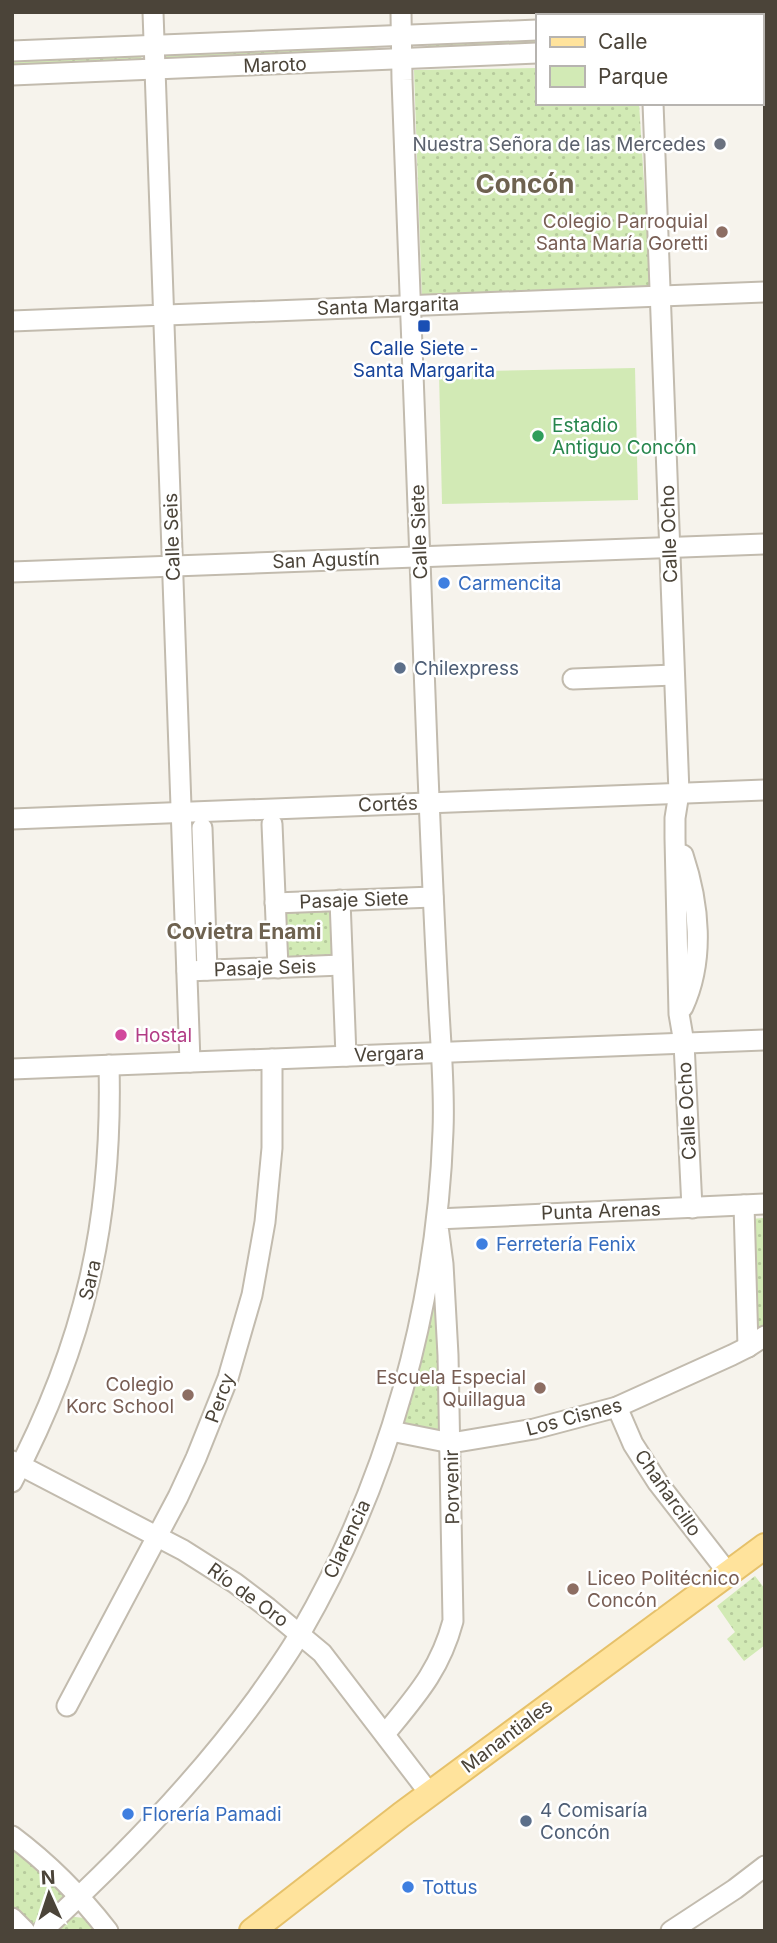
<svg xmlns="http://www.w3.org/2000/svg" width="777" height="1943" font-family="Inter,sans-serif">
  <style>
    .green { fill: url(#green-dots) }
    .pitch { fill: #d2eab5 }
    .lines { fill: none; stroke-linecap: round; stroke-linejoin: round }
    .minor-casing { stroke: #c2bbae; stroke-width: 23 }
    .major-casing { stroke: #e6c16a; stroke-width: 28 }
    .minor { stroke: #fff; stroke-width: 19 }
    .major { stroke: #ffe39c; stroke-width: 24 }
    .worship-dot { fill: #6b7280; stroke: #fff; stroke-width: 2.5 }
    .education-dot { fill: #8d6e63; stroke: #fff; stroke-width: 2.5 }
    .transit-dot { fill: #1a4fb4; stroke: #fff; stroke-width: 2.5 }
    .leisure-dot { fill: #2e9e5b; stroke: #fff; stroke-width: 2.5 }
    .shop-dot { fill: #3f7fe0; stroke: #fff; stroke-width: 2.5 }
    .service-dot { fill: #5c6f8a; stroke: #fff; stroke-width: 2.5 }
    .hotel-dot { fill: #d1479c; stroke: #fff; stroke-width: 2.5 }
    .labels { text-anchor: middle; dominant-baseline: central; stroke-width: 5; stroke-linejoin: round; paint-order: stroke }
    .street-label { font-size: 19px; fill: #4b4439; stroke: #fff }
    .worship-label { font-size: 19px; fill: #5b616d; stroke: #fff; text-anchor: end }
    .education-label { font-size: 19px; fill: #785e54; stroke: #fff; text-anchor: end }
    .transit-label { font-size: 19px; fill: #164399; stroke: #fff }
    .leisure-label { font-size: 19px; fill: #27864d; stroke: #fff; text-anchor: start }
    .shop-label { font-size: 19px; fill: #366cbe; stroke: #fff; text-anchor: start }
    .service-label { font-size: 19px; fill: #4e5e75; stroke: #fff; text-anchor: start }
    .hotel-label { font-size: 19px; fill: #b23c85; stroke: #fff; text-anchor: start }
    .neighbourhood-label { font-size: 21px; font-weight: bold; fill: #6e6250; stroke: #fff }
    .district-label { font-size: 26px; font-weight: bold; fill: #6e6250; stroke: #fff }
  </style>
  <defs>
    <pattern id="green-dots" width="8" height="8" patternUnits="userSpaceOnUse" patternTransform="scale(1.75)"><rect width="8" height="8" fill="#d2eab5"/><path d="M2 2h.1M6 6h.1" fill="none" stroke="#b6ca9c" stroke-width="1.8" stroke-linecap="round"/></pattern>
  </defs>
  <rect width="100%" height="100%" fill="#f6f3ec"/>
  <!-- green -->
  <g class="green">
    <polygon points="537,38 537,48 428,54 428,42"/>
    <polygon points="376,44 374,56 160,65 157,53"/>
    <polygon points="139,53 142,59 137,64 12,69 12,57"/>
    <polygon points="537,68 537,103 639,103 651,293 422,301 414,70"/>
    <polygon points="333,907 336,958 283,961 282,909"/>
    <polygon points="765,1218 765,1331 764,1332 751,1326 750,1219"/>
    <polygon points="437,1289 441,1433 397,1425"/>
    <polygon points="755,1576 765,1589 765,1645 744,1661 727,1639 735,1632 717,1606"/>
    <polygon points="12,1845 68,1893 53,1911 32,1925 12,1905"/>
    <polygon points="67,1916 92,1919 102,1931 56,1931"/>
  </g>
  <!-- pitch -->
  <polygon class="pitch" points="635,368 638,500 442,504 439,372"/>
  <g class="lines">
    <defs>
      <g id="minor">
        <polyline points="153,12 190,1062"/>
        <polyline points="551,12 557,16"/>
        <polyline points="649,12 649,16"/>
        <polyline points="761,47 765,47"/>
        <polyline points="12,51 537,30"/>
        <polyline points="12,75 537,53"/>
        <polyline points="653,103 679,793 675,818 675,838 679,1014 684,1043 692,1208"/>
        <polyline points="12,321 765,292"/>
        <polyline points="12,572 765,544"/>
        <polyline points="573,679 674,675"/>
        <polyline points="12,819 765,790"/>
        <polyline points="272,824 278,968"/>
        <polyline points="202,828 207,970"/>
        <path d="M683,855C699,903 705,960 683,1007"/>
        <polyline points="340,900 346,1056"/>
        <polyline points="275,903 433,897"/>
        <polyline points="187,971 342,965"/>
        <polyline points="12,1069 765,1040"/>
        <polyline points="744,1205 748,1347"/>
        <polyline points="617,1407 633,1444 658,1483 728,1573"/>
        <polyline points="391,1431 451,1443 534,1429 617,1407 732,1355 748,1347 765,1336"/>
        <polyline points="12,1461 183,1550 235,1583 268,1608 322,1653 430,1794"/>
        <path d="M12,1482C85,1344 113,1220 109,1065"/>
        <polyline points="67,1706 178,1497 196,1458 228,1378 252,1295 265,1222 272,1148 272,1059"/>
        <path d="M385,1734C416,1696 440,1670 453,1621L448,1355L443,1264L437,1219L765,1204"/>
        <path d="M12,1836C48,1863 80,1895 108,1931"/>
        <polyline points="12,1918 25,1931"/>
        <path d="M42,1931C121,1859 194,1784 257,1698C272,1677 288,1655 301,1632C389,1480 437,1306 443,1131C445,1085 440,1038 438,992C434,920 431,847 428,774C419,543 411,311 402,80L401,12"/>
        <polyline points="671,1931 735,1889 765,1866"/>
      </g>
      <polyline id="major" points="252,1931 401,1815 765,1546"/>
    </defs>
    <!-- minor casing -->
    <use href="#minor" class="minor-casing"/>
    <!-- major casing -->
    <use href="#major" class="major-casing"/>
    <!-- minor -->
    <use href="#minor" class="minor"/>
    <!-- major -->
    <use href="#major" class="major"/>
  </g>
  <!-- markers -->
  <circle class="worship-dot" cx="720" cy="144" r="7"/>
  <g class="education-dot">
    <circle cx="722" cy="232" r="7"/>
    <circle cx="540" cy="1388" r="7"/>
    <circle cx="188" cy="1395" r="7"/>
    <circle cx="573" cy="1589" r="7"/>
  </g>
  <rect class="transit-dot" x="417" y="319" width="14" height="14" rx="3.5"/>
  <circle class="leisure-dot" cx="538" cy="436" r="7"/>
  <g class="shop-dot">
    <circle cx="444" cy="583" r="7"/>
    <circle cx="482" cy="1244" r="7"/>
    <circle cx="128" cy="1814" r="7"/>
    <circle cx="408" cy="1887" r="7"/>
  </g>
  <g class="service-dot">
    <circle cx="400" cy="668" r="7"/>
    <circle cx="526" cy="1821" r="7"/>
  </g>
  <circle class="hotel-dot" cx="121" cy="1035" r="7"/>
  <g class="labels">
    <!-- street labels -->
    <g class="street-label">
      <text transform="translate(275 65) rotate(-2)">Maroto</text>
      <text transform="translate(388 306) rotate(-2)">Santa Margarita</text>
      <text transform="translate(419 532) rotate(-92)">Calle Siete</text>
      <text transform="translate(669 534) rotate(-92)">Calle Ocho</text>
      <text transform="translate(172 537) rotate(-92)">Calle Seis</text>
      <text transform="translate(326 560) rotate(-2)">San Agustín</text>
      <text transform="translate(388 804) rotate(-2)">Cortés</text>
      <text transform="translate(354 900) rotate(-2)">Pasaje Siete</text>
      <text transform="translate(265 968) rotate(-2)">Pasaje Seis</text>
      <text transform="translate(389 1054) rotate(-2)">Vergara</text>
      <text transform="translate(687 1111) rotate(-93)">Calle Ocho</text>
      <text transform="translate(601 1211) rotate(-2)">Punta Arenas</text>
      <text transform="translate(90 1280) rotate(-77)">Sara</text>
      <text transform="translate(220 1398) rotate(-70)">Percy</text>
      <text transform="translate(574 1417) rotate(-15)">Los Cisnes</text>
      <text transform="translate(452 1487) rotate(-91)">Porvenir</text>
      <text transform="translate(668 1493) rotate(55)">Chañarcillo</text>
      <text transform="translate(347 1539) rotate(-65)">Clarencia</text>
      <text transform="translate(248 1595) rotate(36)">Río de Oro</text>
      <text transform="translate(507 1736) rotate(-37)">Manantiales</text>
    </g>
    <!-- worship labels -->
    <g class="worship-label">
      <text x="706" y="144">Nuestra Señora de las Mercedes</text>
    </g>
    <!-- education labels -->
    <g class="education-label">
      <text x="708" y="221">Colegio Parroquial<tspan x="708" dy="22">Santa María Goretti</tspan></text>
      <text x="526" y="1377">Escuela Especial<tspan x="526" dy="22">Quillagua</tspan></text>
      <text x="174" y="1384">Colegio<tspan x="174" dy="22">Korc School</tspan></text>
      <text x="587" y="1578" text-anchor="start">Liceo Politécnico<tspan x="587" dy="22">Concón</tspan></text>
    </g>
    <!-- transit labels -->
    <g class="transit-label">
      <text x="424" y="348">Calle Siete -<tspan x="424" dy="22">Santa Margarita</tspan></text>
    </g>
    <!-- leisure labels -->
    <g class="leisure-label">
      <text x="552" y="425">Estadio<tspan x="552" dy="22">Antiguo Concón</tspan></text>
    </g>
    <!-- shop labels -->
    <g class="shop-label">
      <text x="458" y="583">Carmencita</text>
      <text x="496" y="1244">Ferretería Fenix</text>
      <text x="142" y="1814">Florería Pamadi</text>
      <text x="422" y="1887">Tottus</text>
    </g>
    <!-- service labels -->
    <g class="service-label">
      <text x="414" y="668">Chilexpress</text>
      <text x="540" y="1810">4 Comisaría<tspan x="540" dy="22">Concón</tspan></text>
    </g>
    <!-- hotel labels -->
    <g class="hotel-label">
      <text x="135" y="1035">Hostal</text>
    </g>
    <!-- neighbourhood labels -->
    <g class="neighbourhood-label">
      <text x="244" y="931">Covietra Enami</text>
    </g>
    <!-- district labels -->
    <g class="district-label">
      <text x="525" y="183">Concón</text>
    </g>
  </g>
  <!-- border -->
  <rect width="777" height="1943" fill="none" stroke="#4b4439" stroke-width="28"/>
  <!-- legend -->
  <rect x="536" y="14" width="228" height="91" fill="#ffffff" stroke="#b7b4b0" stroke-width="2"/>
  <rect x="550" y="37" width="35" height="10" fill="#ffe39c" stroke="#b7b4b0" stroke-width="2"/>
  <text x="598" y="49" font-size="21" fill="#4b4439">Calle</text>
  <rect x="550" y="66" width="35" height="21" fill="#d2eab5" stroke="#b7b4b0" stroke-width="2"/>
  <text x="598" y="84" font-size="21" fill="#4b4439">Parque</text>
  <!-- north arrow -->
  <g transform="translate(49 1894) rotate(357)" stroke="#ffffff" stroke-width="5" paint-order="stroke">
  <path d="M0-5L12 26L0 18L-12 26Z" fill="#4b4439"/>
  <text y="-10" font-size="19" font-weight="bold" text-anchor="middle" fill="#4b4439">N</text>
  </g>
</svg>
